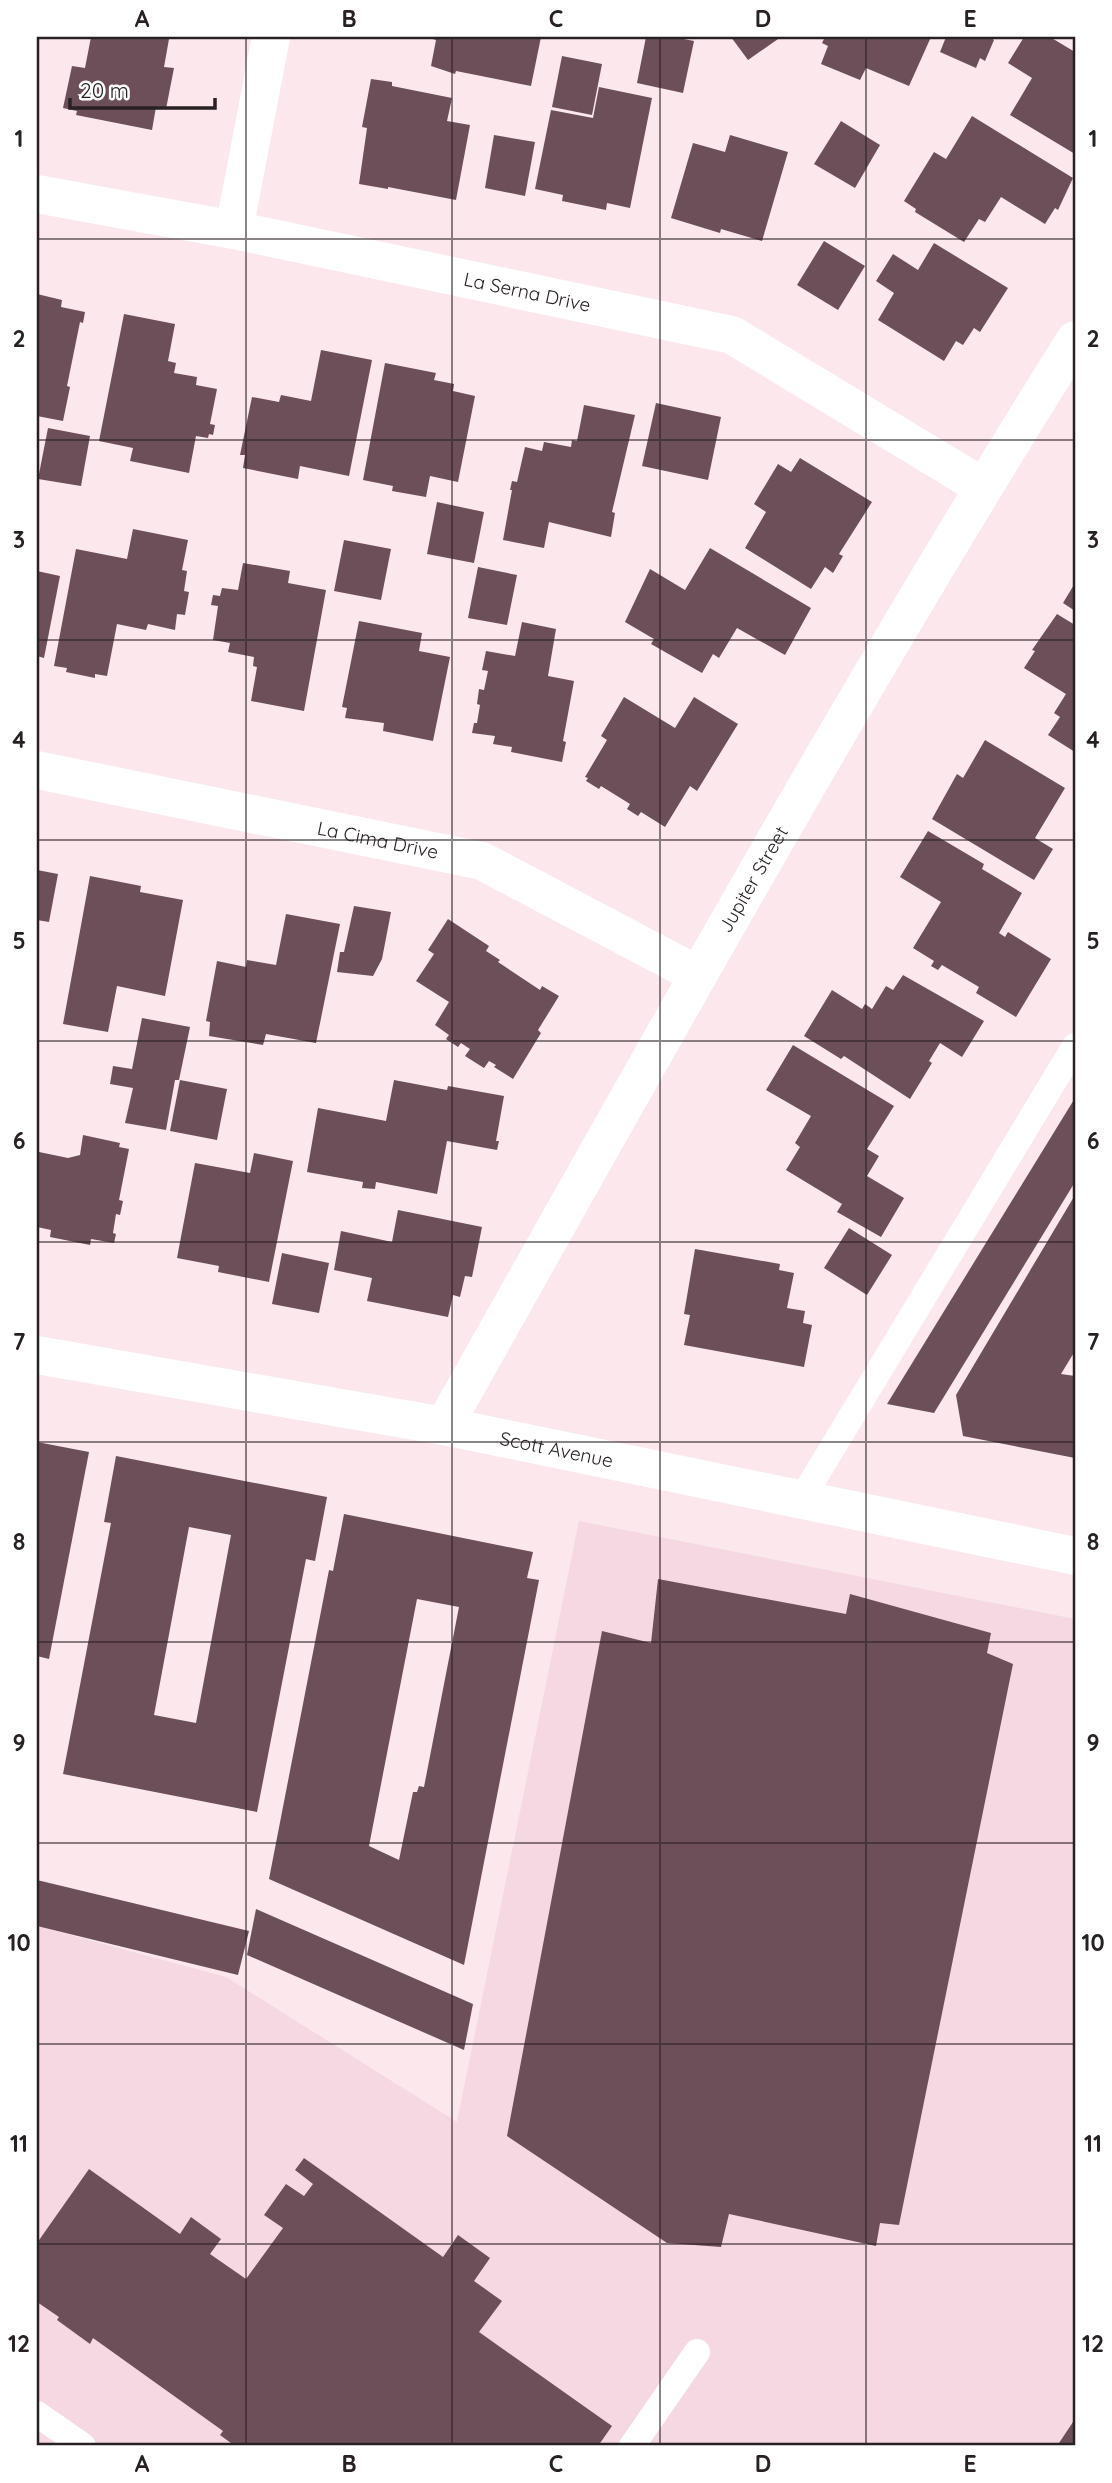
<svg xmlns="http://www.w3.org/2000/svg" width="1112" height="2483" font-family="Quicksand,sans-serif">
  <style>
    .built { fill: #f5d8e1 }
    .building { fill: #6d4f59; fill-rule: evenodd }
    .lines { fill: none; stroke-linecap: round; stroke-linejoin: round }
    .service { stroke: #fff; stroke-width: 26 }
    .minor { stroke: #fff; stroke-width: 38 }
    .tertiary { stroke: #fff; stroke-width: 38 }
    .grid { fill: none; stroke: #282123; stroke-width: 2; stroke-opacity: 0.55 }
    .labels { text-anchor: middle; dominant-baseline: central; stroke-width: 7; stroke-linejoin: round; paint-order: stroke }
    .street-label { font-size: 19px; fill: #282123; stroke: #fff }
    .neatline { fill: none; stroke: #282123; stroke-width: 2.5 }
    .grid-label { font-size: 23px; text-anchor: middle; font-weight: bold; fill: #282123 }
  </style>
  <rect width="100%" height="100%" fill="#fce7ed"/>
  <!-- built -->
  <polygon class="built" points="579,1521 1075,1619 1075,2446 37,2446 37,1926 226,1977 457,2122"/>
  <!-- building -->
  <g class="building">
    <polygon points="91,37 159,37 169,39 164,67 174,68 166,109 156,107 152,130 76,115 77,111 63,108 72,66 85,68"/>
    <polygon points="426,37 541,37 531,86 456,71 455,74 431,66 436,40"/>
    <polygon points="646,37 674,37 694,41 683,93 637,83"/>
    <polygon points="731,37 781,37 748,60"/>
    <polygon points="825,37 931,37 909,86 866,68 860,80 821,64 828,46 822,43"/>
    <polygon points="946,37 990,37 994,40 985,61 980,58 976,68 940,52"/>
    <polygon points="1024,37 1050,37 1075,52 1075,154 1010,115 1032,78 1008,63"/>
    <polygon points="562,56 602,64 592,115 552,107"/>
    <polygon points="371,79 392,82 392,86 452,98 447,121 470,125 456,200 388,187 388,189 359,184 367,128 362,127"/>
    <polygon points="599,87 652,98 630,208 607,203 606,210 562,201 563,195 535,189 551,110 593,118"/>
    <polygon points="972,116 1073,178 1058,210 1055,208 1045,224 1001,197 985,222 979,219 964,242 915,212 916,209 904,201 934,152 946,159"/>
    <polygon points="841,121 880,145 855,188 814,164"/>
    <polygon points="494,135 535,142 525,196 485,188"/>
    <polygon points="730,135 788,152 762,241 721,229 720,233 671,218 693,143 725,152"/>
    <polygon points="824,241 865,266 838,310 797,285"/>
    <polygon points="934,243 1008,288 980,332 974,328 963,345 956,341 944,361 878,320 894,293 876,281 893,254 918,270"/>
    <polygon points="37,294 62,300 61,307 85,312 83,323 80,322 67,386 70,387 63,421 37,416"/>
    <polygon points="124,314 175,324 168,361 176,363 174,373 197,377 196,385 217,389 210,424 215,425 213,435 209,434 208,438 196,436 189,473 130,461 133,448 99,441"/>
    <polygon points="321,350 372,360 349,476 300,466 298,479 243,468 245,455 240,455 252,397 279,402 281,395 311,401"/>
    <polygon points="385,363 436,373 434,380 454,384 453,391 475,396 458,482 430,476 426,497 392,491 393,486 363,480"/>
    <polygon points="656,403 721,417 708,480 642,466"/>
    <polygon points="584,405 635,415 612,512 615,513 611,537 549,522 544,548 503,540 512,490 510,490 512,481 517,482 525,447 542,451 544,442 571,447 572,440 577,441"/>
    <polygon points="48,428 90,436 81,486 38,479"/>
    <polygon points="800,458 872,502 839,554 843,556 833,573 825,567 811,589 745,548 766,512 754,504 778,464 791,472"/>
    <polygon points="437,502 484,512 474,563 427,554"/>
    <polygon points="133,529 188,540 182,570 187,571 184,591 189,592 185,615 177,614 175,630 148,624 146,630 117,624 107,676 95,674 95,678 66,672 67,668 54,666 76,549 127,559"/>
    <polygon points="344,540 391,549 381,600 334,591"/>
    <polygon points="710,548 811,608 785,655 737,628 719,658 713,654 702,673 651,644 654,639 625,622 650,569 685,590"/>
    <polygon points="243,563 290,571 288,583 326,590 304,711 251,701 257,667 253,666 254,657 228,652 230,643 213,640 218,606 211,605 213,595 220,596 222,588 238,590"/>
    <polygon points="478,567 517,575 507,625 468,618"/>
    <polygon points="37,571 60,576 44,658 37,656"/>
    <polygon points="1075,583 1075,611 1063,603"/>
    <polygon points="1057,614 1075,625 1075,752 1048,735 1060,717 1054,713 1066,694 1024,668 1035,651 1032,650"/>
    <polygon points="359,621 422,633 419,651 450,657 433,741 383,731 384,723 345,718 347,708 342,707"/>
    <polygon points="522,622 556,629 548,676 574,681 563,741 566,742 562,762 511,752 512,747 493,744 495,736 472,733 474,723 477,723 480,705 477,704 479,689 484,690 488,671 482,670 486,651 515,656"/>
    <polygon points="624,697 675,728 694,697 738,724 697,791 690,786 665,827 641,812 638,816 627,809 630,804 601,786 599,789 586,781 588,778 585,777 607,740 601,736"/>
    <polygon points="985,740 1065,788 1035,838 1053,849 1034,880 932,819 957,774 963,778"/>
    <polygon points="928,831 984,864 982,869 1022,893 999,933 1005,937 1008,932 1051,959 1016,1017 976,993 979,987 942,965 938,970 931,966 934,961 913,948 941,902 900,877"/>
    <polygon points="37,870 58,874 49,922 37,920"/>
    <polygon points="90,876 141,886 140,892 183,900 165,996 117,986 108,1032 63,1024"/>
    <polygon points="354,906 391,912 382,959 373,976 337,972 340,952 344,952"/>
    <polygon points="286,914 340,924 316,1043 266,1034 263,1045 209,1036 210,1022 206,1021 217,961 246,967 247,960 276,965"/>
    <polygon points="448,919 489,946 486,951 500,960 498,962 540,990 542,986 559,996 538,1030 541,1033 513,1079 494,1067 496,1065 489,1061 484,1068 465,1056 470,1049 461,1043 458,1047 446,1039 449,1035 435,1025 449,1002 416,981 434,954 428,950"/>
    <polygon points="903,975 984,1021 962,1057 940,1043 929,1061 932,1063 910,1099 844,1056 841,1059 804,1036 832,990 862,1009 865,1004 872,1009 886,986 893,990"/>
    <polygon points="142,1018 190,1027 179,1080 175,1080 166,1130 125,1123 133,1088 110,1084 113,1066 132,1069"/>
    <polygon points="793,1045 894,1106 867,1149 879,1156 867,1176 904,1198 881,1237 837,1212 842,1204 786,1170 800,1147 795,1143 811,1116 766,1090"/>
    <polygon points="180,1080 227,1089 217,1140 170,1131"/>
    <polygon points="394,1080 447,1090 448,1086 504,1096 496,1141 499,1141 497,1150 447,1141 437,1194 376,1182 375,1189 362,1188 363,1182 307,1172 318,1108 386,1121"/>
    <polygon points="1075,1098 1075,1182 934,1413 887,1404"/>
    <polygon points="83,1135 120,1143 119,1147 129,1149 119,1200 123,1201 120,1215 116,1214 113,1233 116,1234 114,1243 91,1239 90,1245 50,1237 51,1230 37,1227 37,1165 39,1152 68,1158 80,1155"/>
    <polygon points="254,1153 293,1161 269,1282 218,1272 219,1266 177,1258 195,1163 250,1173"/>
    <polygon points="1075,1195 1075,1351 1061,1374 1075,1376 1075,1458 963,1436 956,1395"/>
    <polygon points="398,1210 482,1227 472,1277 465,1276 460,1297 453,1295 448,1317 367,1301 372,1278 334,1270 341,1231 392,1242"/>
    <polygon points="849,1228 892,1255 867,1295 824,1268"/>
    <polygon points="695,1249 780,1264 779,1270 794,1273 787,1308 805,1311 803,1323 812,1325 804,1367 684,1345 690,1315 684,1314"/>
    <polygon points="282,1253 329,1263 319,1313 272,1304"/>
    <polygon points="37,1442 89,1452 49,1659 37,1656"/>
    <path d="M116,1456L327,1497L315,1561L306,1559L257,1812L63,1774L111,1523L104,1522ZM189,1527L231,1535L196,1723L154,1715Z"/>
    <path d="M344,1514L533,1552L527,1578L539,1580L464,1965L269,1879L329,1570L333,1571ZM417,1599L459,1607L424,1787L419,1786L417,1792H413L399,1860L369,1846Z"/>
    <polygon points="658,1579 846,1614 850,1594 991,1633 987,1653 1013,1664 899,2225 880,2223 876,2246 729,2214 721,2247 667,2243 507,2136 602,1631 651,1643"/>
    <polygon points="37,1880 249,1931 238,1975 37,1926"/>
    <polygon points="256,1909 473,2004 464,2050 247,1955"/>
    <polygon points="304,2158 443,2257 458,2235 490,2258 474,2281 502,2301 479,2332 612,2426 598,2446 235,2446 220,2435 223,2431 93,2338 90,2344 57,2320 59,2317 37,2302 37,2243 89,2169 180,2234 191,2217 221,2239 210,2254 246,2279 283,2228 264,2215 286,2184 304,2196 313,2184 295,2170"/>
    <polygon points="1075,2419 1075,2446 1057,2446"/>
  </g>
  <g class="lines">
    <!-- service -->
    <g class="service">
      <polyline points="801,1500 1075,1046"/>
      <polyline points="37,2414 83,2446"/>
      <polyline points="632,2446 697,2352"/>
    </g>
    <!-- minor -->
    <g class="minor">
      <path id="s1" d="M37,194L234,230L732,335L983,487"/>
      <polyline points="234,230 271,37"/>
      <path id="s2" d="M37,770L482,861L698,975"/>
      <path id="s3" d="M444,1426C649,1062 852,695 1075,340"/>
    </g>
    <!-- tertiary -->
    <path class="tertiary" id="s4" d="M37,1355L444,1426L1075,1556"/>
  </g>
  <!-- grid -->
  <path class="grid" d="M246,37V2446M452,37V2446M660,37V2446M866,37V2446M37,239H1075M37,440H1075M37,640H1075M37,840H1075M37,1041H1075M37,1242H1075M37,1442H1075M37,1642H1075M37,1843H1075M37,2044H1075M37,2244H1075"/>
  <g class="labels">
    <!-- street labels -->
    <g class="street-label">
      <text stroke="none"><textPath href="#s1" startOffset="500">La Serna Drive</textPath></text>
      <text stroke="none"><textPath href="#s2" startOffset="348">La Cima Drive</textPath></text>
      <text stroke="none"><textPath href="#s3" startOffset="628">Jupiter Street</textPath></text>
      <text stroke="none"><textPath href="#s4" startOffset="528">Scott Avenue</textPath></text>
    </g>
  </g>
  <!-- border -->
  <rect width="1112" height="2483" fill="none" stroke="#ffffff" stroke-width="77"/>
  <!-- scale -->
  <path d="M70 98v10h145v-10" fill="none" stroke="#282123" stroke-width="3.5"/>
  <text x="80" y="98" font-size="21" fill="#282123" stroke="#ffffff" stroke-width="5" paint-order="stroke">20 m</text>
  <rect x="38" y="38" width="1036" height="2406" class="neatline"/>
  <g class="grid-label">
    <text x="142" y="27">A</text>
    <text x="349" y="27">B</text>
    <text x="556" y="27">C</text>
    <text x="763" y="27">D</text>
    <text x="970" y="27">E</text>
    <text x="19" y="147">1</text>
    <text x="1093" y="147">1</text>
    <text x="19" y="347">2</text>
    <text x="1093" y="347">2</text>
    <text x="19" y="548">3</text>
    <text x="1093" y="548">3</text>
    <text x="19" y="748">4</text>
    <text x="1093" y="748">4</text>
    <text x="19" y="949">5</text>
    <text x="1093" y="949">5</text>
    <text x="19" y="1149">6</text>
    <text x="1093" y="1149">6</text>
    <text x="19" y="1350">7</text>
    <text x="1093" y="1350">7</text>
    <text x="19" y="1550">8</text>
    <text x="1093" y="1550">8</text>
    <text x="19" y="1751">9</text>
    <text x="1093" y="1751">9</text>
    <text x="19" y="1951">10</text>
    <text x="1093" y="1951">10</text>
    <text x="19" y="2152">11</text>
    <text x="1093" y="2152">11</text>
    <text x="19" y="2352">12</text>
    <text x="1093" y="2352">12</text>
    <text x="142" y="2472">A</text>
    <text x="349" y="2472">B</text>
    <text x="556" y="2472">C</text>
    <text x="763" y="2472">D</text>
    <text x="970" y="2472">E</text>
  </g>
</svg>
